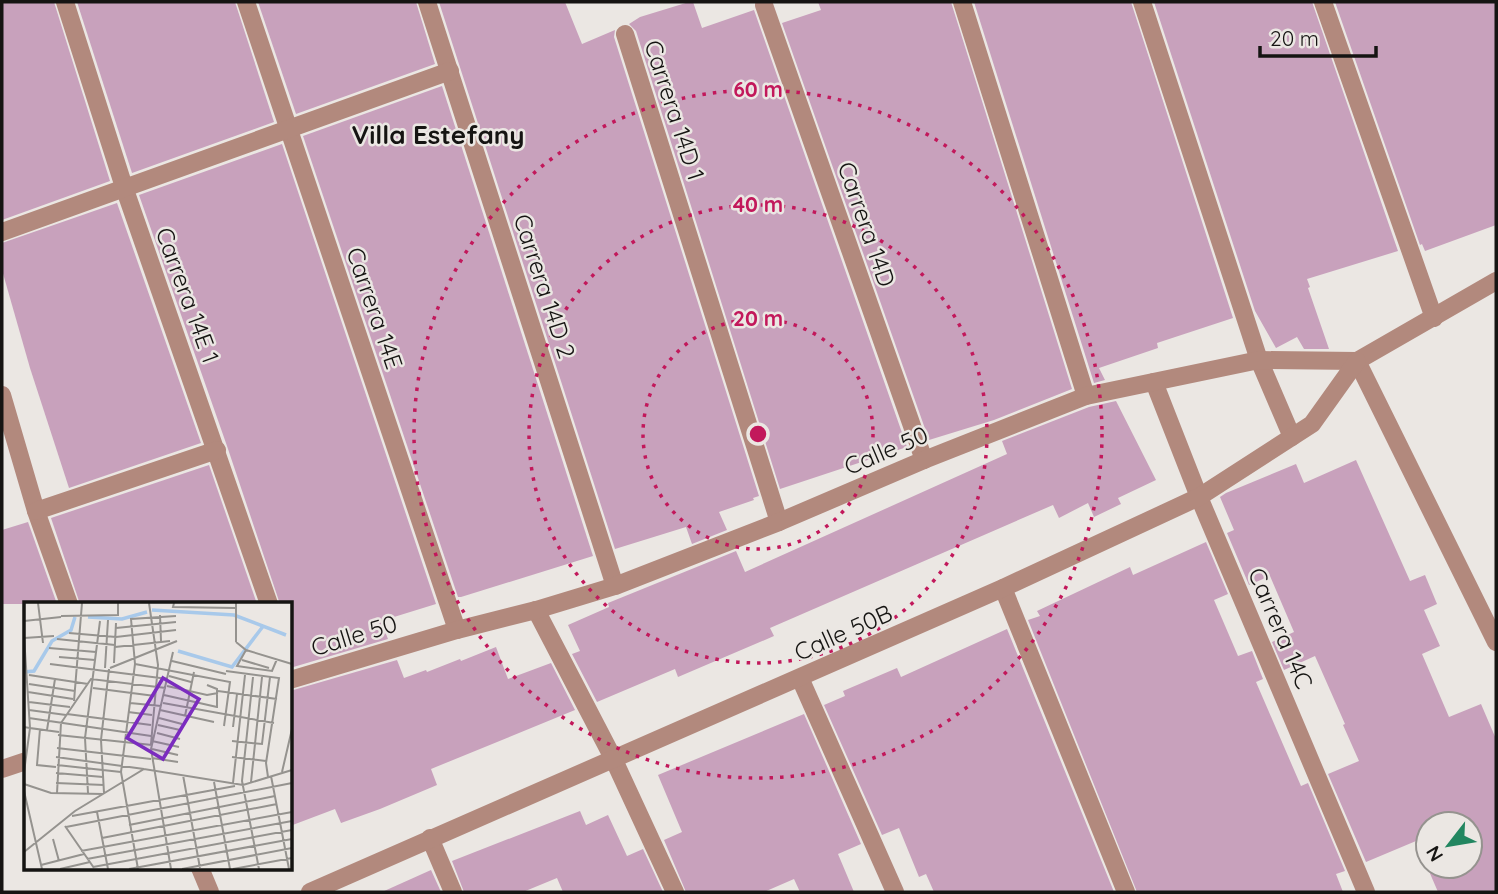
<svg xmlns="http://www.w3.org/2000/svg" width="1498" height="894" font-family="Quicksand,sans-serif">
  <style>
    .building { fill: #c8a1bc; fill-rule: evenodd }
    .lines { fill: none; stroke-linecap: round; stroke-linejoin: round }
    .minor { stroke: #b2897d; stroke-width: 18 }
    .ring { fill: none; stroke: #c2185b; stroke-width: 3.5; stroke-dasharray: 3.5 7 }
    .labels { text-anchor: middle; dominant-baseline: central; stroke-width: 5; stroke-linejoin: round; paint-order: stroke }
    .street-label { font-size: 24px; fill: #151412; stroke: #ebe7e3 }
    .neighbourhood-label { font-size: 26px; font-weight: bold; fill: #151412; stroke: #ebe7e3 }
    .inset-river { fill: none; stroke: #a8c9ea; stroke-width: 3.5 }
    .inset-road { fill: none; stroke: #95938f; stroke-width: 2 }
    .view { fill: #7b2cbf; fill-opacity: 0.15; stroke: #7b2cbf; stroke-width: 3.5 }
    .inset-edge { fill: none; stroke: #151412; stroke-width: 3.5 }
    .centre { fill: #c2185b; stroke: #ebe7e3; stroke-width: 3.5 }
    .ring-label { font-size: 21px; text-anchor: middle; font-weight: bold; fill: #c2185b; stroke: #ebe7e3; stroke-width: 5; stroke-linejoin: round; paint-order: stroke }
  </style>
  <rect width="100%" height="100%" fill="#ebe7e3"/>
  <!-- building -->
  <g class="building">
    <polygon points="2,2 54,2 110,181 2,220"/>
    <polygon points="77,2 235,2 274,122 132,173"/>
    <polygon points="258,2 416,2 435,64 296,114"/>
    <polygon points="439,2 565,2 582,44 615,30 614,37 759,496 753,498 754,500 719,512 727,530 692,544 686,527 615,549"/>
    <polygon points="689,2 693,2 702,28 754,10 907,447 780,489 636,31 629,24 640,17"/>
    <polygon points="818,2 951,2 1072,389 994,420 929,440 782,23 821,10"/>
    <polygon points="974,2 1131,2 1233,318 1157,343 1158,348 1099,368 1105,380 1094,383"/>
    <polygon points="1154,2 1312,2 1398,251 1307,279 1310,287 1308,288 1329,349 1304,349 1297,337 1276,348 1255,311"/>
    <polygon points="1335,2 1496,2 1496,225 1425,251 1422,244 1420,245"/>
    <polygon points="442,86 593,556 461,597 458,597 303,136"/>
    <polygon points="282,144 436,604 381,621 388,639 290,668 290,604 280,604 227,446 139,195"/>
    <polygon points="117,203 201,443 69,488 30,368 2,270 2,243"/>
    <polygon points="1116,401 1156,480 1118,498 1121,504 1094,517 1088,503 1059,518 1053,505 770,628 774,636 678,677 675,669 597,702 572,654 580,651 568,625 609,607 608,603 736,551 745,572 1007,454 1002,441 1089,407"/>
    <path d="M1356,460L1410,581L1425,575L1437,604L1424,610L1440,646L1422,654L1449,717L1481,704L1496,739V892H1438L1416,841L1366,862L1328,774L1359,761L1343,725L1345,724L1315,656L1284,670L1272,642L1294,632L1270,576L1249,585L1227,533L1234,530L1220,497L1226,493L1296,464L1304,483ZM1428,824H1470V866H1428Z"/>
    <polygon points="209,465 257,604 80,604 51,518"/>
    <polygon points="28,522 57,604 2,604 2,530"/>
    <polygon points="1206,542 1228,594 1214,600 1238,656 1252,651 1263,679 1256,682 1301,786 1308,783 1345,871 1336,874 1343,892 1137,892 1028,620 1040,616 1037,611 1128,568 1130,567 1133,575"/>
    <polygon points="1007,629 1114,892 934,892 926,874 919,877 899,828 882,835 824,705 845,696 843,691 897,668 901,677"/>
    <polygon points="496,647 508,679 551,663 575,710 431,769 437,785 380,809 341,823 335,809 290,826 290,691 397,660 404,678 426,670 427,672 460,659 461,661"/>
    <polygon points="804,714 861,844 838,854 854,892 800,892 794,879 764,892 686,892 664,840 682,832 658,775"/>
    <polygon points="580,811 586,825 608,815 627,856 643,849 663,892 563,892 557,878 523,892 464,892 452,861"/>
    <polygon points="431,870 441,892 382,892"/>
  </g>
  <g class="lines">
    <!-- minor -->
    <g class="minor">
      <polyline points="65,2 124,187 269,604"/>
      <polyline points="246,2 457,630"/>
      <polyline points="427,2 615,586"/>
      <polyline points="962,2 1086,396"/>
      <polyline points="1142,2 1259,360 1292,437"/>
      <polyline points="1323,2 1434,318"/>
      <polyline points="764,5 924,460"/>
      <polyline points="625,34 779,522"/>
      <polyline points="2,232 450,71"/>
      <polyline points="1357,361 1496,642"/>
      <polyline points="1154,382 1199,497 1366,892"/>
      <polyline points="2,395 36,511 69,604"/>
      <polyline points="36,511 217,450"/>
      <polyline points="1003,588 1126,892"/>
      <polyline points="536,610 613,758 675,892"/>
      <polyline points="800,678 895,892"/>
      <polyline points="290,680 457,630 536,610 615,586 779,522 924,460 1086,396 1259,360 1357,361 1496,281"/>
      <polyline points="2,769 26,761"/>
      <polyline points="430,838 453,892"/>
      <polyline points="200,868 210,892"/>
      <polyline points="310,892 1003,588 1199,497 1312,424 1357,361"/>
    </g>
  </g>
  <!-- distance rings -->
  <g class="ring">
    <circle cx="758" cy="434" r="115"/>
    <circle cx="758" cy="434" r="229"/>
    <circle cx="758" cy="434" r="344"/>
  </g>
  <g class="labels">
    <!-- street labels -->
    <g class="street-label">
      <text transform="translate(675 110) rotate(72)">Carrera 14D 1</text>
      <text transform="translate(867 224) rotate(71)">Carrera 14D</text>
      <text transform="translate(545 286) rotate(72)">Carrera 14D 2</text>
      <text transform="translate(188 295) rotate(70)">Carrera 14E 1</text>
      <text transform="translate(375 308) rotate(71)">Carrera 14E</text>
      <text transform="translate(886 450) rotate(-23)">Calle 50</text>
      <text transform="translate(1281 628) rotate(67)">Carrera 14C</text>
      <text transform="translate(843 632) rotate(-24)">Calle 50B</text>
      <text transform="translate(354 635) rotate(-17)">Calle 50</text>
    </g>
    <!-- neighbourhood labels -->
    <g class="neighbourhood-label">
      <text x="438" y="134">Villa Estefany</text>
    </g>
  </g>
  <!-- overview -->
  <g transform="translate(24 602)">
    <rect width="268" height="268" fill="#ebe7e3"/>
    <path class="inset-river" d="M128,8L210,13L262,33M64,15L98,17L123,10M154,49L208,65L240,23M0,70L10,69L28,39L47,28L51,15"/>
    <path class="inset-road" d="M14,1L19,41M125,1L134,63L127,142M150,1L149,5L212,6M136,13L137,39M37,14L94,13V1M0,19L37,15M92,26L152,20M45,31L92,35L152,28M0,34L6,126L35,130M0,36L30,34M33,37L91,43M212,40L222,48L268,62M212,40V1M91,45L146,39M25,46L72,50M222,48L213,64L248,69L253,57M35,55L71,58M218,58L245,66M148,59L202,72M90,61L92,21M26,62L144,77M111,62L206,80L200,124M81,66L84,18M86,66L153,39M202,69L255,76L242,161L244,175M5,73L64,82M145,74L167,80M229,75L218,179L235,267M5,82L51,89M183,83L193,87V106M143,84L183,93L194,91M69,86L131,94M194,89L253,97M4,90L49,97M140,93L193,105M50,99L58,1M5,100L46,105M106,101L137,104M139,101L250,121M5,108L42,113M136,108L190,120M104,110L128,113M43,112L127,123M161,114L170,70M5,116L127,134M135,116L158,122M134,123L156,128M0,125L6,126L0,170M209,125L213,92M16,127L13,163L32,165M23,128L31,77M133,131L156,137M34,133L128,143M128,139L155,145M208,139L238,142L246,75M33,146L127,157M128,147L154,153M32,155L120,167M208,155L242,159M128,156L154,160M33,163L97,170M258,170L268,127M32,171L79,175M159,173L176,266M247,174L265,267M190,180L206,267M227,180L238,75M32,181L80,183M209,181L221,73M0,182L27,191L79,192M0,189L18,267M33,191L37,121L67,77L142,86M64,191L61,136L76,19M80,191L77,138L85,67M73,210L84,267M48,214L211,184M105,223L251,194M41,224L70,266M42,225L268,181M78,236L253,202M29,237L35,259M57,249L268,210M0,250L51,209L120,167L219,183L268,168M63,257L268,219M17,263L60,252M69,265L268,228M36,267L66,260M105,267L268,237M114,267L97,170L111,62L107,17L152,14M147,267L127,147L149,50M158,267L268,246M209,267L268,256"/>
    <path class="view" d="M139,76L175,97L139,157L103,136Z"/>
    <rect width="268" height="268" class="inset-edge"/>
  </g>
  <circle cx="758" cy="434" r="10" class="centre"/>
  <g class="ring-label">
    <text x="758" y="97">60 m</text>
    <text x="758" y="212">40 m</text>
    <text x="758" y="326">20 m</text>
  </g>
  <!-- border -->
  <rect width="1498" height="894" fill="none" stroke="#151412" stroke-width="7"/>
  <!-- north arrow -->
  <g transform="translate(1449 845) rotate(239)"><circle r="33" fill="#ebe7e3" stroke="#95938f" stroke-width="2"/>
  <path d="M0-5L12 26L0 18L-12 26Z" fill="#228660"/>
  <text y="-10" font-size="19" font-weight="bold" text-anchor="middle" fill="#151412">N</text>
  </g>
  <!-- scale -->
  <path d="M1260 46v10h116v-10" fill="none" stroke="#151412" stroke-width="3.5"/>
  <text x="1270" y="46" font-size="21" fill="#151412" stroke="#ebe7e3" stroke-width="5" paint-order="stroke">20 m</text>
</svg>
